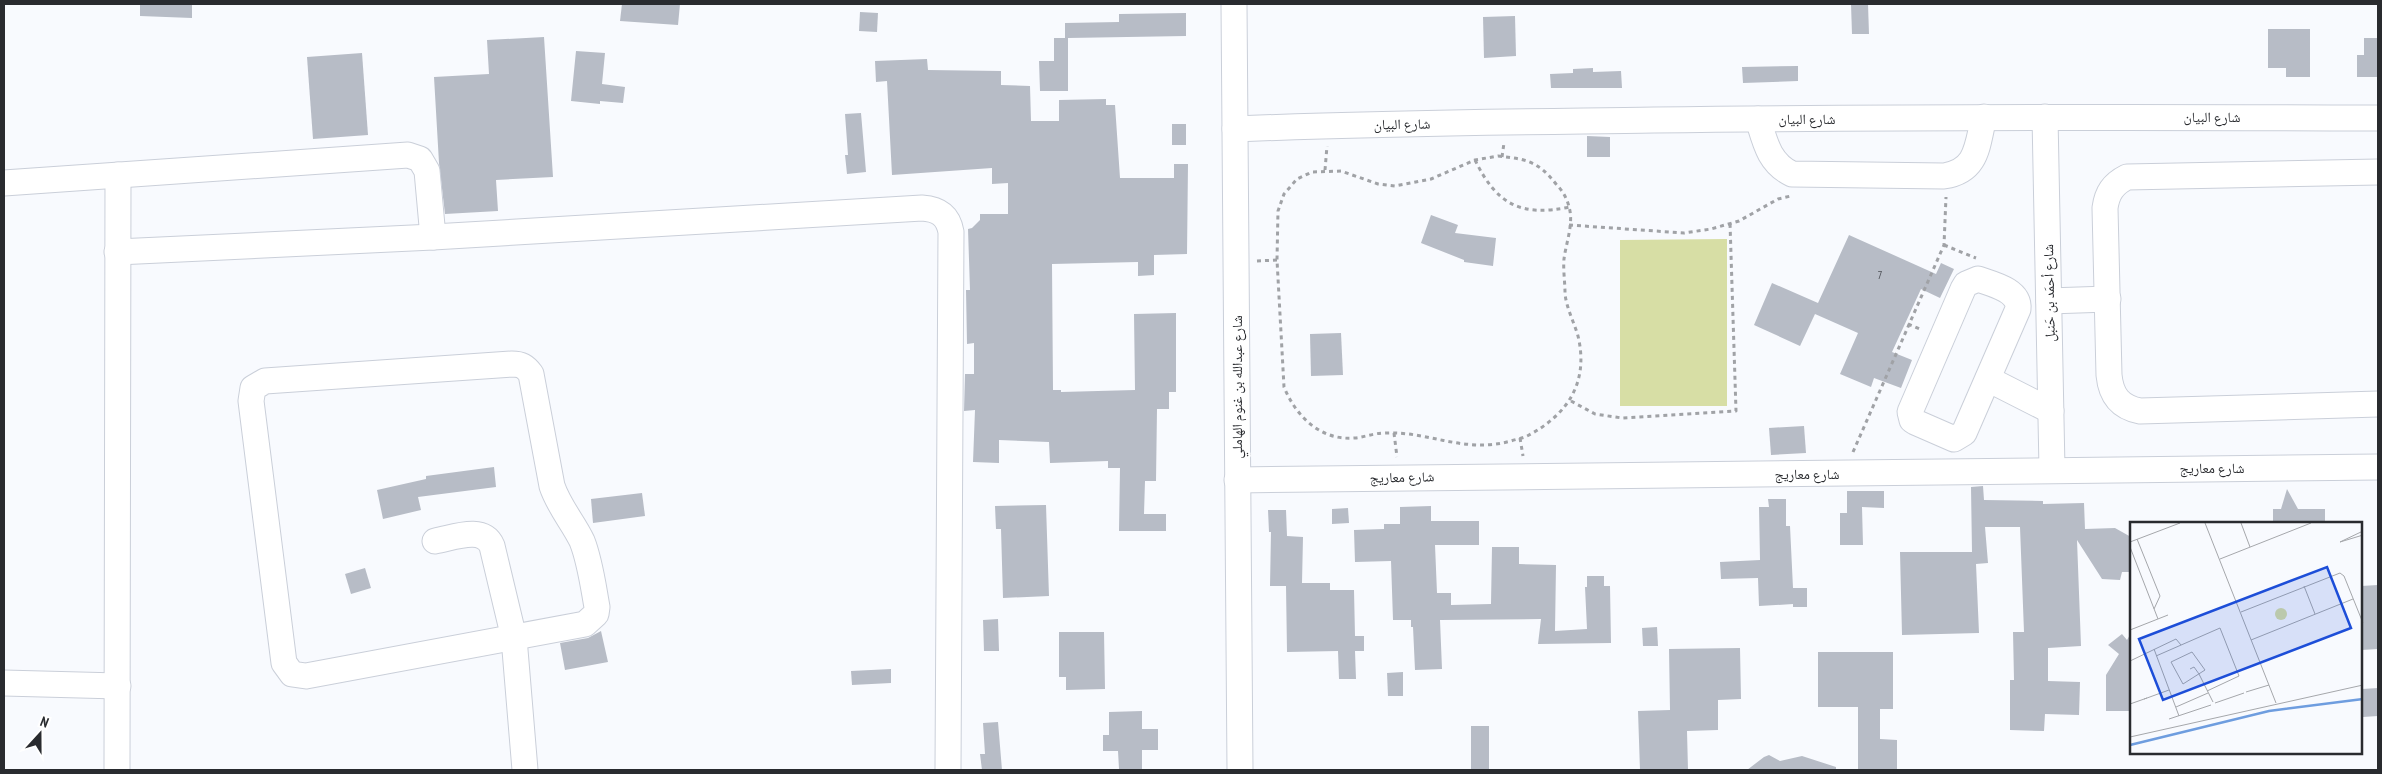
<svg xmlns="http://www.w3.org/2000/svg" width="2382" height="774" font-family="'PT Sans Narrow','Noto Naskh Arabic',sans-serif">
  <style>
    .green { fill: #d7dea5 }
    .building { fill: #b7bcc6 }
    .lines { fill: none; stroke-linecap: round; stroke-linejoin: round }
    .minor-casing { stroke: #cacfd9; stroke-width: 27 }
    .path { stroke: #a0a2a6; stroke-width: 3; stroke-dasharray: 4 4; stroke-linecap: butt }
    .minor { stroke: #fff; stroke-width: 25 }
    .labels { text-anchor: middle; dominant-baseline: central; stroke-width: 4.5; stroke-linejoin: round; paint-order: stroke }
    .number-label { font-size: 11px; fill: #4c4f55 }
    .street-label { font-size: 14px; fill: #292b2f; stroke: #fff }
    .inset-river { fill: none; stroke: #6e9ddf; stroke-width: 2.5 }
    .inset-road { fill: none; stroke: #a5a7ab; stroke-width: 1 }
    .view { fill: #1d4ed8; fill-opacity: 0.15; stroke: #1d4ed8; stroke-width: 2.5 }
    .inset-edge { fill: none; stroke: #292b2f; stroke-width: 2.5 }
  </style>
  <rect width="100%" height="100%" fill="#f8fafe"/>
  <!-- green -->
  <polygon class="green" points="1727,239 1727,406 1620,406 1620,240"/>
  <!-- building -->
  <g class="building">
    <polygon points="140,4 192,4 192,18 140,16"/>
    <polygon points="622,4 680,4 678,25 620,21"/>
    <polygon points="1851,4 1868,4 1869,34 1852,34"/>
    <polygon points="860,12 878,13 877,32 859,31"/>
    <polygon points="1186,13 1186,36 1068,38 1068,91 1040,91 1039,61 1054,61 1054,38 1065,38 1065,23 1119,22 1119,14"/>
    <polygon points="1515,16 1516,56 1484,58 1483,17"/>
    <polygon points="2268,29 2310,29 2310,77 2286,77 2286,68 2268,68"/>
    <polygon points="544,37 553,177 496,180 498,211 445,214 439,163 434,77 489,74 487,40"/>
    <polygon points="2364,38 2378,38 2378,77 2357,77 2357,55 2364,55"/>
    <polygon points="576,51 605,53 602,84 625,87 623,103 600,101 600,104 571,101"/>
    <polygon points="362,53 368,135 313,139 307,57"/>
    <polygon points="927,59 928,70 1001,71 1001,85 1030,86 1031,121 1059,121 1059,100 1106,99 1106,105 1115,105 1120,178 1174,178 1174,164 1188,164 1187,254 1154,255 1154,275 1138,276 1138,262 1052,264 1053,390 1061,390 1061,392 1135,390 1134,314 1176,313 1176,392 1169,392 1169,409 1157,409 1156,481 1145,481 1144,514 1166,514 1166,531 1119,531 1120,468 1108,468 1108,461 1050,463 1049,442 999,440 999,463 973,462 975,410 964,411 965,374 974,374 974,343 967,344 966,290 970,290 968,229 972,228 980,220 980,214 1008,214 1008,183 992,184 992,168 892,175 887,81 876,82 875,61"/>
    <polygon points="1798,66 1798,81 1743,83 1742,67"/>
    <polygon points="1593,68 1593,72 1621,71 1622,88 1551,88 1550,74 1573,73 1573,69"/>
    <polygon points="861,113 866,172 847,174 845,155 848,155 845,114"/>
    <rect x="1172" y="124" width="14" height="21"/>
    <polygon points="1587,136 1610,137 1610,157 1587,157"/>
    <polygon points="1431,215 1458,225 1455,233 1496,238 1493,266 1464,262 1464,260 1421,243"/>
    <polygon points="1849,235 1936,274 1941,263 1954,269 1940,298 1921,289 1892,352 1912,360 1901,388 1874,378 1871,387 1840,374 1858,333 1815,314 1800,346 1754,325 1772,283 1818,303"/>
    <polygon points="1341,333 1343,375 1311,376 1310,334"/>
    <polygon points="1804,426 1806,453 1771,455 1769,428"/>
    <polygon points="494,467 496,487 418,497 421,510 383,519 377,490 426,479 426,476"/>
    <polygon points="1983,486 1984,500 2043,501 2043,504 2084,503 2085,529 2115,528 2131,537 2131,572 2122,572 2120,580 2102,579 2077,540 2081,646 2048,648 2048,681 2080,682 2079,715 2045,714 2044,731 2010,730 2010,680 2014,680 2013,632 2024,632 2020,527 1985,527 1988,563 1976,564 1979,633 1902,635 1900,552 1972,552 1971,487"/>
    <polygon points="2287,489 2298,509 2325,509 2325,523 2273,523 2273,509 2281,509"/>
    <polygon points="1847,491 1884,491 1884,508 1862,507 1863,545 1840,545 1840,513 1847,513"/>
    <polygon points="642,493 645,516 593,523 591,499"/>
    <polygon points="1768,499 1786,499 1786,526 1790,526 1793,588 1807,588 1807,607 1793,607 1793,604 1759,606 1758,578 1721,579 1720,562 1760,560 1759,507 1769,507"/>
    <polygon points="1046,505 1049,596 1003,598 1001,529 996,529 995,506"/>
    <polygon points="1431,506 1431,521 1479,521 1479,545 1435,545 1437,593 1451,593 1451,605 1491,604 1492,547 1519,547 1519,564 1556,565 1555,631 1587,629 1585,587 1587,587 1587,576 1604,576 1604,586 1610,586 1611,643 1538,644 1541,619 1440,620 1442,669 1415,670 1413,627 1411,627 1411,620 1393,620 1391,561 1355,562 1354,530 1384,529 1384,524 1400,524 1400,507"/>
    <polygon points="1348,508 1349,523 1332,524 1332,509"/>
    <polygon points="1268,510 1286,510 1287,536 1303,537 1302,583 1330,583 1330,590 1354,590 1355,636 1364,636 1364,651 1355,651 1356,679 1339,679 1338,651 1287,652 1286,586 1270,586 1271,532 1269,532"/>
    <polygon points="365,568 371,588 351,594 345,574"/>
    <polygon points="2378,585 2378,649 2361,650 2361,586"/>
    <polygon points="998,619 999,651 984,651 983,620"/>
    <polygon points="1657,627 1658,646 1643,646 1642,628"/>
    <polygon points="601,631 608,662 565,670 560,643 588,638"/>
    <polygon points="1059,632 1104,632 1105,689 1066,690 1066,677 1059,677"/>
    <polygon points="2131,633 2131,711 2106,711 2106,675 2119,654 2108,645 2122,634 2127,640"/>
    <polygon points="1740,648 1741,699 1718,700 1718,730 1687,731 1688,770 1640,770 1638,711 1670,710 1669,649"/>
    <polygon points="1818,652 1893,652 1893,709 1880,709 1880,739 1897,740 1897,770 1858,770 1858,707 1818,707"/>
    <polygon points="891,669 891,683 852,685 851,671"/>
    <polygon points="1403,672 1403,696 1388,696 1387,673"/>
    <polygon points="2378,688 2378,716 2363,717 2362,689"/>
    <polygon points="1142,711 1142,729 1158,729 1158,750 1142,750 1142,769 1119,769 1118,751 1103,751 1103,735 1109,735 1109,712"/>
    <polygon points="998,722 1002,770 982,770 980,754 985,754 983,723"/>
    <rect x="1471" y="726" width="18" height="44"/>
    <polygon points="1769,755 1780,761 1802,756 1836,767 1836,770 1747,770 1764,757"/>
  </g>
  <g class="lines">
    <defs>
      <g id="minor">
        <polyline points="1234,4 1240,770"/>
        <polyline points="2045,117 2052,469"/>
        <path d="M1758,119C1765,142 1769,163 1792,174L1944,176C1978,171 1977,145 1984,117"/>
        <path d="M1235,129C1375,123 1515,122 1654,120C1896,117 2137,117 2378,118"/>
        <path d="M2378,172L2127,177C2113,184 2107,193 2105,208L2109,375C2111,396 2120,407 2140,411L2378,404"/>
        <polyline points="4,183 408,155 420,159 427,171 433,237"/>
        <path d="M117,252L433,237L922,208C938,209 948,215 951,232L948,770"/>
        <path d="M1978,279C1992,284 2020,290 2018,309L1964,433L1954,439L1915,422L1912,420L1910,412L1963,289L1966,284Z"/>
        <polyline points="2049,301 2108,299"/>
        <path d="M512,364C521,364 525,366 531,374L552,486C559,507 573,522 582,541C590,561 593,585 597,607L596,614L585,624L306,676L292,674L284,663L251,401L253,388L265,381Z"/>
        <polyline points="1988,379 2051,411"/>
        <polyline points="1237,480 2378,467"/>
        <path d="M435,541C453,538 483,525 492,546L514,638L525,770"/>
        <polyline points="4,683 118,686"/>
        <polyline points="117,770 118,175"/>
      </g>
    </defs>
    <!-- minor casing -->
    <use href="#minor" class="minor-casing"/>
    <!-- path -->
    <g class="path">
      <path d="M1498,156C1526,159 1538,161 1556,184C1562,190 1567,198 1569,207C1574,223 1566,243 1564,259C1563,270 1565,282 1565,293C1566,307 1574,322 1578,336C1589,382 1568,414 1529,435C1524,438 1517,439 1511,441C1463,454 1430,431 1385,433C1374,433 1365,437 1355,438C1320,441 1296,416 1284,387L1277,260L1278,211L1284,194L1297,179L1312,172L1341,171L1378,184L1395,186L1431,179L1475,160Z"/>
      <polyline points="1502,157 1504,143"/>
      <path d="M1475,160C1497,205 1521,217 1570,207"/>
      <polyline points="1325,170 1327,146"/>
      <polyline points="1569,225 1684,233 1711,229 1739,221 1778,199 1791,196"/>
      <polyline points="1944,245 1976,258"/>
      <polyline points="1257,261 1277,260"/>
      <polyline points="1908,324 1922,330"/>
      <polyline points="1571,401 1595,414 1622,418 1736,411 1730,223"/>
      <polyline points="1394,433 1397,457"/>
      <polyline points="1520,438 1523,456"/>
      <polyline points="1853,452 1944,245 1946,197"/>
    </g>
    <!-- minor -->
    <use href="#minor" class="minor"/>
  </g>
  <g class="labels">
    <!-- number labels -->
    <g class="number-label">
      <text x="1880" y="275">7</text>
    </g>
    <!-- street labels -->
    <g class="street-label">
      <text x="2212" y="117">شارع البيان</text>
      <text x="1807" y="119">شارع البيان</text>
      <text transform="translate(1402 124) rotate(-1)">شارع البيان</text>
      <text transform="translate(2049 293) rotate(-91)">شارع أحمَد بن حَنبل</text>
      <text transform="translate(1237 387) rotate(-90)">شارع عبدالله بن غنوم الهاملي</text>
      <text x="2212" y="468">شارع معاريج</text>
      <text x="1807" y="474">شارع معاريج</text>
      <text transform="translate(1402 477) rotate(-1)">شارع معاريج</text>
    </g>
  </g>
  <!-- overview -->
  <g transform="translate(2130 522)">
    <rect width="232" height="232" fill="#f8fafe"/>
    <path d="M145 92a6 6 0 1 1 12 0a6 6 0 1 1-12 0Z" fill="#d7dea5"/>
    <path class="inset-river" d="M0,223L139,189L233,177"/>
    <path class="inset-road" d="M75,1L146,181M111,1L120,25M233,9L210,20L233,13M7,17L30,74L24,87M0,20L50,1M0,25L28,97M90,37L181,1M174,64L185,92M111,90L210,51L214,54L233,101M0,108L38,93M121,118L223,77M24,127L49,194M62,130L75,148L53,162L41,140ZM26,134L90,106L109,154L77,169M0,139L46,117L51,123M60,147L64,145L69,152L83,180M116,170L139,163M17,176L39,168M85,181L114,171M0,182L17,176L14,177M46,185L78,171M39,197L81,183M0,215L233,163"/>
    <path class="view" d="M197,45L221,106L33,178L9,117Z"/>
    <rect width="232" height="232" class="inset-edge"/>
  </g>
  <!-- border -->
  <rect width="2382" height="774" fill="none" stroke="#292b2f" stroke-width="10"/>
  <!-- north arrow -->
  <g transform="translate(40 734) rotate(21)" stroke="#ffffff" stroke-width="4" paint-order="stroke">
  <path d="M0-4L9 19L0 12L-9 19Z" fill="#292b2f"/>
  <text y="-8" font-size="14" font-weight="bold" text-anchor="middle" fill="#292b2f">N</text>
  </g>
</svg>
